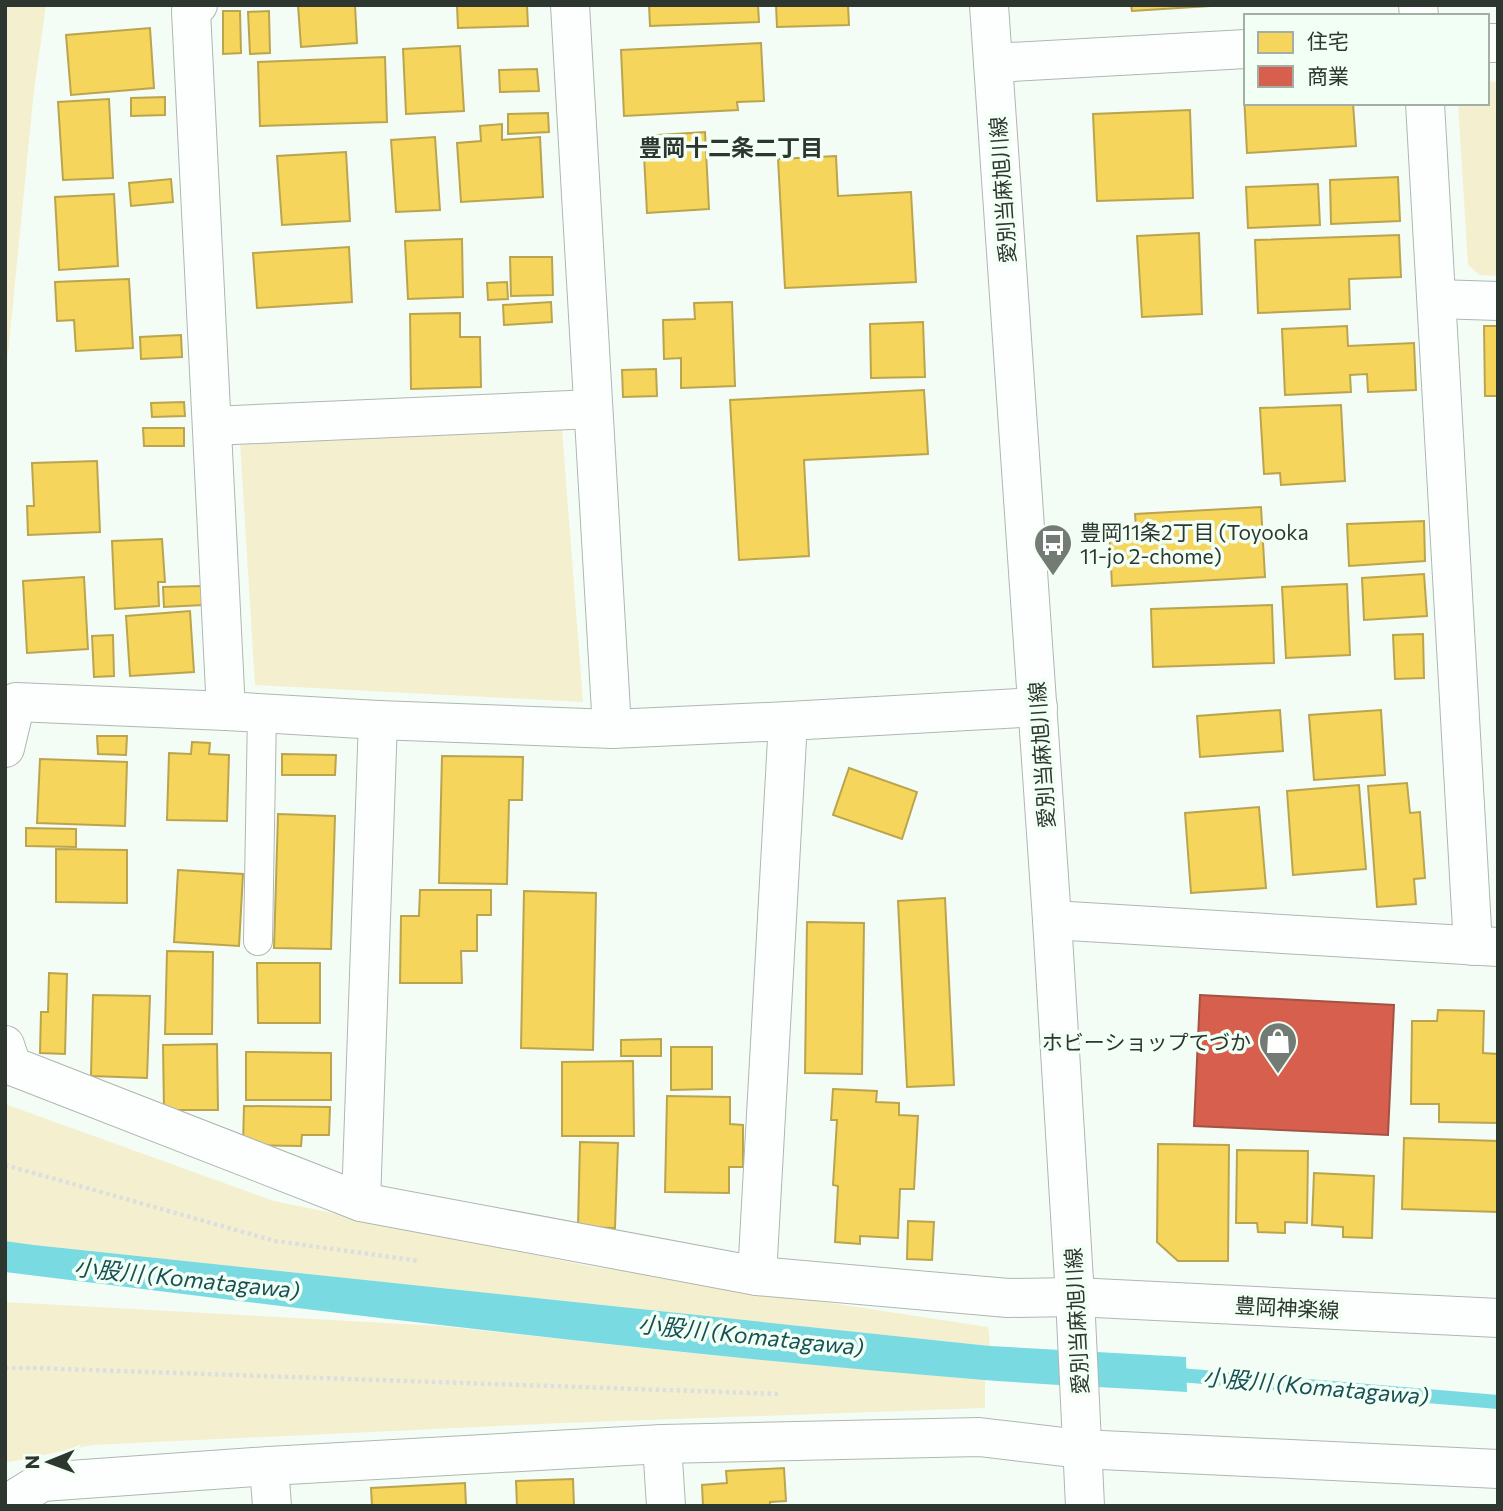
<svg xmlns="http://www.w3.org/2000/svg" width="1503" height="1511" font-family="Commissioner,'Noto Sans JP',sans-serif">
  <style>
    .green { fill: #f4f0cf }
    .water { fill: #7adae2 }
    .homes { fill: #f6d55c; stroke: #baa54e; stroke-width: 2 }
    .shops { fill: #d6604d; stroke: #a35344; stroke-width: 2 }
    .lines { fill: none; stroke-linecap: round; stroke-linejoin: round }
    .stream { stroke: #7adae2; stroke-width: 14 }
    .lane-casing { stroke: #afb7b1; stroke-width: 30 }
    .street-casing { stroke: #afb7b1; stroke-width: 40 }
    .secondary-casing { stroke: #afb7b1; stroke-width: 40 }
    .primary-casing { stroke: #afb7b1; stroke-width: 40 }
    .path { stroke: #dcdfdd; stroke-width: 4.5; stroke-dasharray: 3.5 3.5; stroke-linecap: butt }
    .lane { stroke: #fdfffe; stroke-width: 28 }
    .street { stroke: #fdfffe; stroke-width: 38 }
    .secondary { stroke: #fdfffe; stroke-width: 38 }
    .primary { stroke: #fdfffe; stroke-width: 38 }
    .labels { text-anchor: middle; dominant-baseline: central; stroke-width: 7; stroke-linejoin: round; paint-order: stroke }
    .street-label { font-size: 21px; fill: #2d362f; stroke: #f1fff4 }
    .poi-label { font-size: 21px; fill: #2d362f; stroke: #f1fff4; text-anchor: start }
    .neighbourhood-label { font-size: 23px; font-weight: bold; fill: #2d362f; stroke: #f1fff4 }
    .water-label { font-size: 23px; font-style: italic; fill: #185056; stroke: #f1fff4 }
  </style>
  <rect width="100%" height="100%" fill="#f4fcf6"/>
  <!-- green -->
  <g class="green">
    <polygon points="5,5 46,5 34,90 5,384"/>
    <polygon points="1487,81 1498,82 1498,276 1480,275 1468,265 1458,103 1487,103"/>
    <polygon points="562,429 583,702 255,685 240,442"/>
    <polygon points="5,1104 274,1201 589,1266 988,1327 990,1346 34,1245 5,1241"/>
    <polygon points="5,1302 441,1326 699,1354 985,1380 985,1408 563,1423 92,1445 5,1463"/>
  </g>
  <!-- water -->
  <path class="water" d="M5,1241L34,1245L990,1346L1186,1357L1187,1392C1119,1388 1052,1385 984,1380C657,1354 331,1312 5,1272Z"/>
  <!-- homes -->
  <g class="homes">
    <polygon points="298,5 355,5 357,43 301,47"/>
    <polygon points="457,5 527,5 528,26 458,28"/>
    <polygon points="649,5 758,5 759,22 650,26"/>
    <polygon points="776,5 848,5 849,25 777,27"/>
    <polygon points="1131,5 1226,5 1132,11"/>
    <polygon points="223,11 240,11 241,53 223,54"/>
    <polygon points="269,11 270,53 250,54 248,12"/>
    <polygon points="150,28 154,88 71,95 66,35"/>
    <polygon points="761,43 764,101 737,102 738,110 624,116 621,50"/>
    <polygon points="460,46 464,111 406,114 403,49"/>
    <polygon points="385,57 387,122 260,126 258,62"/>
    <polygon points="537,69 539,91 500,92 499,70"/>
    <polygon points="1244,94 1246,94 1246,103 1353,103 1356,146 1247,153"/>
    <polygon points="165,97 165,115 131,116 131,98"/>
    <polygon points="109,99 113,178 63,180 58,102"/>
    <polygon points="1190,110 1193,198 1097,201 1093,114"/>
    <polygon points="548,113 549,132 508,134 508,114"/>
    <polygon points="502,124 502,140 540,137 543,197 461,202 457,143 481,141 480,126"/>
    <polygon points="705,132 709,209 647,213 643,136"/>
    <polygon points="435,137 440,210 396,212 391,140"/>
    <polygon points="346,152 350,221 282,225 277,156"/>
    <polygon points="836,156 838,196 911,192 916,282 785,288 778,159"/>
    <polygon points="1398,177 1400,221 1331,224 1330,180"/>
    <polygon points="171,179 173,202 131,206 129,183"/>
    <polygon points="1318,184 1320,225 1248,228 1246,187"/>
    <polygon points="114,194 118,266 59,270 55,197"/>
    <polygon points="1199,233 1202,314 1142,317 1137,236"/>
    <polygon points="1399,235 1401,277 1349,279 1350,309 1258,313 1255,240"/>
    <polygon points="462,239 463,297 408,299 405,241"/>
    <polygon points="349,247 352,302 257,308 253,253"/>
    <polygon points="510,257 552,257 553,295 511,296"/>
    <polygon points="129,279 133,348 76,351 74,320 57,321 55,282"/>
    <polygon points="507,282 508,299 488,300 487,283"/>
    <polygon points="551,302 552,322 504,325 503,305"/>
    <polygon points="732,302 735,386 681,388 681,358 664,359 663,320 695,319 694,303"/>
    <polygon points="460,313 460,337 480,337 481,387 411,389 410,314"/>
    <polygon points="923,322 925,377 871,378 870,324"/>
    <polygon points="1347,326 1348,346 1414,343 1416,390 1368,392 1367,374 1350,375 1351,392 1285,395 1282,329"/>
    <polygon points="1484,326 1498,326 1498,396 1485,396"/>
    <polygon points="181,335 182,357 141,359 140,337"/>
    <polygon points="656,369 657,396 623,397 622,370"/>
    <polygon points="924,390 928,454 804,460 809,556 739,560 730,400"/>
    <polygon points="184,402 185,416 152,417 151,403"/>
    <polygon points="1341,405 1345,481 1281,485 1280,473 1264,474 1260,408"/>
    <polygon points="143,428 184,428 184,446 144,446"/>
    <polygon points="97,461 100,532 28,535 27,506 34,506 32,463"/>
    <polygon points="1261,507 1265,577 1112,586 1109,527 1136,526 1135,514"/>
    <polygon points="1424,521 1425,561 1349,566 1347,524"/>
    <polygon points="162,539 165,582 158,582 159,606 115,609 112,541"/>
    <polygon points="1424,574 1427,616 1364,620 1362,578"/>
    <polygon points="84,577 88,649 27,653 23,581"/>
    <polygon points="1347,584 1350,655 1286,658 1282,587"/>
    <polygon points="202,586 203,605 164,607 163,587"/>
    <polygon points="1272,605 1274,663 1153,667 1151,609"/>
    <polygon points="190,611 194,672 130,676 126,616"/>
    <polygon points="1423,634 1424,678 1395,679 1393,635"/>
    <polygon points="113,635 114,676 94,677 92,636"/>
    <polygon points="1280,710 1283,751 1200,757 1197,716"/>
    <polygon points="1381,710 1385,775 1314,780 1309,715"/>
    <polygon points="97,736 127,736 126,755 98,754"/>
    <polygon points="192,742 210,743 209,754 229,755 227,821 167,820 169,753 191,754"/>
    <polygon points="282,754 336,755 335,775 282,775"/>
    <polygon points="442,756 523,757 522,800 509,800 507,884 439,883"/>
    <polygon points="40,759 127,762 125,826 37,823"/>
    <polygon points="849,768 917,792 902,839 833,815"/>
    <polygon points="1407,783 1410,813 1420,812 1425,878 1414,879 1416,904 1377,907 1368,786"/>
    <polygon points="1359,785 1366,869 1293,875 1287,791"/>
    <polygon points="1259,807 1266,888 1191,893 1185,813"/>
    <polygon points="278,814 335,816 331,949 274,948"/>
    <polygon points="26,828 76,829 76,847 26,846"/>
    <polygon points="56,849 127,850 127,903 56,902"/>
    <polygon points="178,870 243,874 239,946 174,942"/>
    <polygon points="420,890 491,890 491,915 477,915 477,951 461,951 462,983 400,983 401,916 419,916"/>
    <polygon points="524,891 596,893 593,1050 521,1048"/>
    <polygon points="945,898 954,1085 907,1087 898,901"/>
    <polygon points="807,922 864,923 862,1074 805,1073"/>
    <polygon points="167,951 213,952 212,1034 165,1034"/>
    <polygon points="257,963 320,963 320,1023 258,1023"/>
    <polygon points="49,973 67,974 65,1054 40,1053 41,1012 48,1012"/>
    <polygon points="93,995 150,996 147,1078 91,1076"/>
    <polygon points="1438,1010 1484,1011 1483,1053 1498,1054 1498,1123 1439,1122 1439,1104 1411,1104 1412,1021 1437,1021"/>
    <polygon points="661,1039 661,1056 621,1056 621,1040"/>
    <polygon points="217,1044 218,1110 164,1110 163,1045"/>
    <polygon points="671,1047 712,1047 712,1089 671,1090"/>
    <polygon points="246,1052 331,1053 331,1100 246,1100"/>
    <polygon points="633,1061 634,1136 562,1136 562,1062"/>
    <polygon points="833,1089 877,1091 876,1102 899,1103 899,1115 918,1116 914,1189 900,1189 898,1238 860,1236 860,1244 835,1242 838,1186 833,1185 837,1120 831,1120"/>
    <polygon points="667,1096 730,1097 730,1124 743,1125 743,1167 729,1167 729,1193 665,1192"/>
    <polygon points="244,1106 330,1107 329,1135 302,1135 301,1146 243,1145"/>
    <polygon points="1404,1138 1498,1141 1498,1212 1402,1209"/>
    <polygon points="580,1142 618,1143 615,1228 578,1227"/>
    <polygon points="1158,1144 1229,1145 1228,1261 1178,1261 1157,1242"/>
    <polygon points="1237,1150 1308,1151 1307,1223 1285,1222 1285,1233 1258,1232 1257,1223 1236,1223"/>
    <polygon points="1314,1173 1374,1176 1372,1238 1343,1237 1343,1227 1312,1225"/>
    <polygon points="908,1221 934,1222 932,1260 907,1259"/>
    <polygon points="784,1468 786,1501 770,1502 770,1506 703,1506 702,1485 727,1483 726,1471"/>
    <polygon points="573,1479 574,1506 517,1506 516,1481"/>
    <polygon points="465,1483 466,1506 372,1506 371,1488"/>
  </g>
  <!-- shops -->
  <polygon class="shops" points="1200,995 1394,1005 1388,1135 1194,1126"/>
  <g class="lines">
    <!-- stream -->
    <polyline class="stream" points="1168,1374 1498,1402"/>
    <defs>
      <polyline id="lane" points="258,941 262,713"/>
      <g id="street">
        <polyline points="198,5 191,11 226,711"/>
        <polyline points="570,5 612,729"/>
        <polyline points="1418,5 1419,16"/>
        <polyline points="1487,43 1498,43"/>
        <polyline points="993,63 1246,49"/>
        <polyline points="1425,103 1473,946"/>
        <polyline points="1437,299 1498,301"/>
        <polyline points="212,426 593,409"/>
        <polyline points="5,748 16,702 226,711 378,720 612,729 788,721 1038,707"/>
        <polyline points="1052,920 1498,947"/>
        <polyline points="5,1045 12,1066 361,1202 757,1276 1008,1298 1075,1297"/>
        <polyline points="361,1202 378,720"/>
        <polyline points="757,1276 788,721"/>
        <polyline points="662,1444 666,1506"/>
        <polyline points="269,1466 272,1506"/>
        <polyline points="5,1505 42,1482 269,1466 662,1444 979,1437 1081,1449"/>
      </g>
      <g id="secondary">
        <polyline points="1075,1297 1498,1318"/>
        <polyline points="1081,1449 1498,1469"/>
      </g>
      <polyline id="primary" points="989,5 1052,920 1075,1297 1085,1506"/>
    </defs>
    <!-- lane casing -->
    <use href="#lane" class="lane-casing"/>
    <!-- street casing -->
    <use href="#street" class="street-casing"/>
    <!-- secondary casing -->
    <use href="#secondary" class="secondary-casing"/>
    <!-- primary casing -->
    <use href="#primary" class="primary-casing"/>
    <!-- path -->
    <g class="path">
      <polyline points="5,1165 275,1241 420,1261"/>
      <polyline points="5,1368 33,1368 781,1394"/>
    </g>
    <!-- lane -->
    <use href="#lane" class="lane"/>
    <!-- street -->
    <use href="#street" class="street"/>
    <!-- secondary -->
    <use href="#secondary" class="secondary"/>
    <!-- primary -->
    <use href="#primary" class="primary"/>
  </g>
  <!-- icons -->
  <defs>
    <symbol id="bus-pin" viewBox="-11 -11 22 30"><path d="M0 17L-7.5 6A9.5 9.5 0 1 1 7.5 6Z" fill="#737b75" stroke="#f1fff4"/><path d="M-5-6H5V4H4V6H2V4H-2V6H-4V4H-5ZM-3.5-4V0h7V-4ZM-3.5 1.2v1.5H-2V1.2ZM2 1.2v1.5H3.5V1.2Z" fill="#fff"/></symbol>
    <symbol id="shop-pin" viewBox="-11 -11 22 30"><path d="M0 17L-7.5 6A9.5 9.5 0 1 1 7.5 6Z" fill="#737b75" stroke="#f1fff4"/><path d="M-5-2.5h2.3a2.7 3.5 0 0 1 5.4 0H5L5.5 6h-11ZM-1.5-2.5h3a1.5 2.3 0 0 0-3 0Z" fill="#fff"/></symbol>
  </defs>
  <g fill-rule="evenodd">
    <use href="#bus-pin" x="1031" y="521" width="44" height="60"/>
    <use href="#shop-pin" x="1256" y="1019" width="44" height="60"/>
  </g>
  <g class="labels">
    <!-- street labels -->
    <g class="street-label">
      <text transform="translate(1002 190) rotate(-94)">愛別当麻旭川線</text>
      <text transform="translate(1041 755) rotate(-94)">愛別当麻旭川線</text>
      <text transform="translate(1287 1307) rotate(3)">豊岡神楽線</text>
      <text transform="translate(1076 1321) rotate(-93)">愛別当麻旭川線</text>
    </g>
    <!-- poi labels -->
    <g class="poi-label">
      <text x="1080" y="531">豊岡11条2丁目 (Toyooka<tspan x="1080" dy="24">11-jo 2-chome)</tspan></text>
      <text x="1251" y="1041" text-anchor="end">ホビーショップてづか</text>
    </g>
    <!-- neighbourhood labels -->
    <g class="neighbourhood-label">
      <text x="731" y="147">豊岡十二条二丁目</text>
    </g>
    <!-- water labels -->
    <g class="water-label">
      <text transform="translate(187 1278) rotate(6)">小股川 (Komatagawa)</text>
      <text transform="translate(751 1335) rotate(6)">小股川 (Komatagawa)</text>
      <text transform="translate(1316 1386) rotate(5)">小股川 (Komatagawa)</text>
    </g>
  </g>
  <!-- border -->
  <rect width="1503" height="1511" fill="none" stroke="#2d362f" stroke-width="14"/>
  <!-- legend -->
  <rect x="1244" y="14" width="245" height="91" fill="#f1fff4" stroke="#a3afa5" stroke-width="2"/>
  <rect x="1258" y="32" width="35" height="21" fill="#f6d55c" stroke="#a3afa5" stroke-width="2"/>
  <text x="1307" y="49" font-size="21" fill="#2d362f">住宅</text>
  <rect x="1258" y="66" width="35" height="21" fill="#d6604d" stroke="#a3afa5" stroke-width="2"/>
  <text x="1307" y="84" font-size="21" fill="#2d362f">商業</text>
  <!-- north arrow -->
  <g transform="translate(49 1462) rotate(269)" stroke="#f1fff4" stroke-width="5" paint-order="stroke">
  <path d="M0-5L12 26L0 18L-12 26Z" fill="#2d362f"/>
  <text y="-10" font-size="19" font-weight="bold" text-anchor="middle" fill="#2d362f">N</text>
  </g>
</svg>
